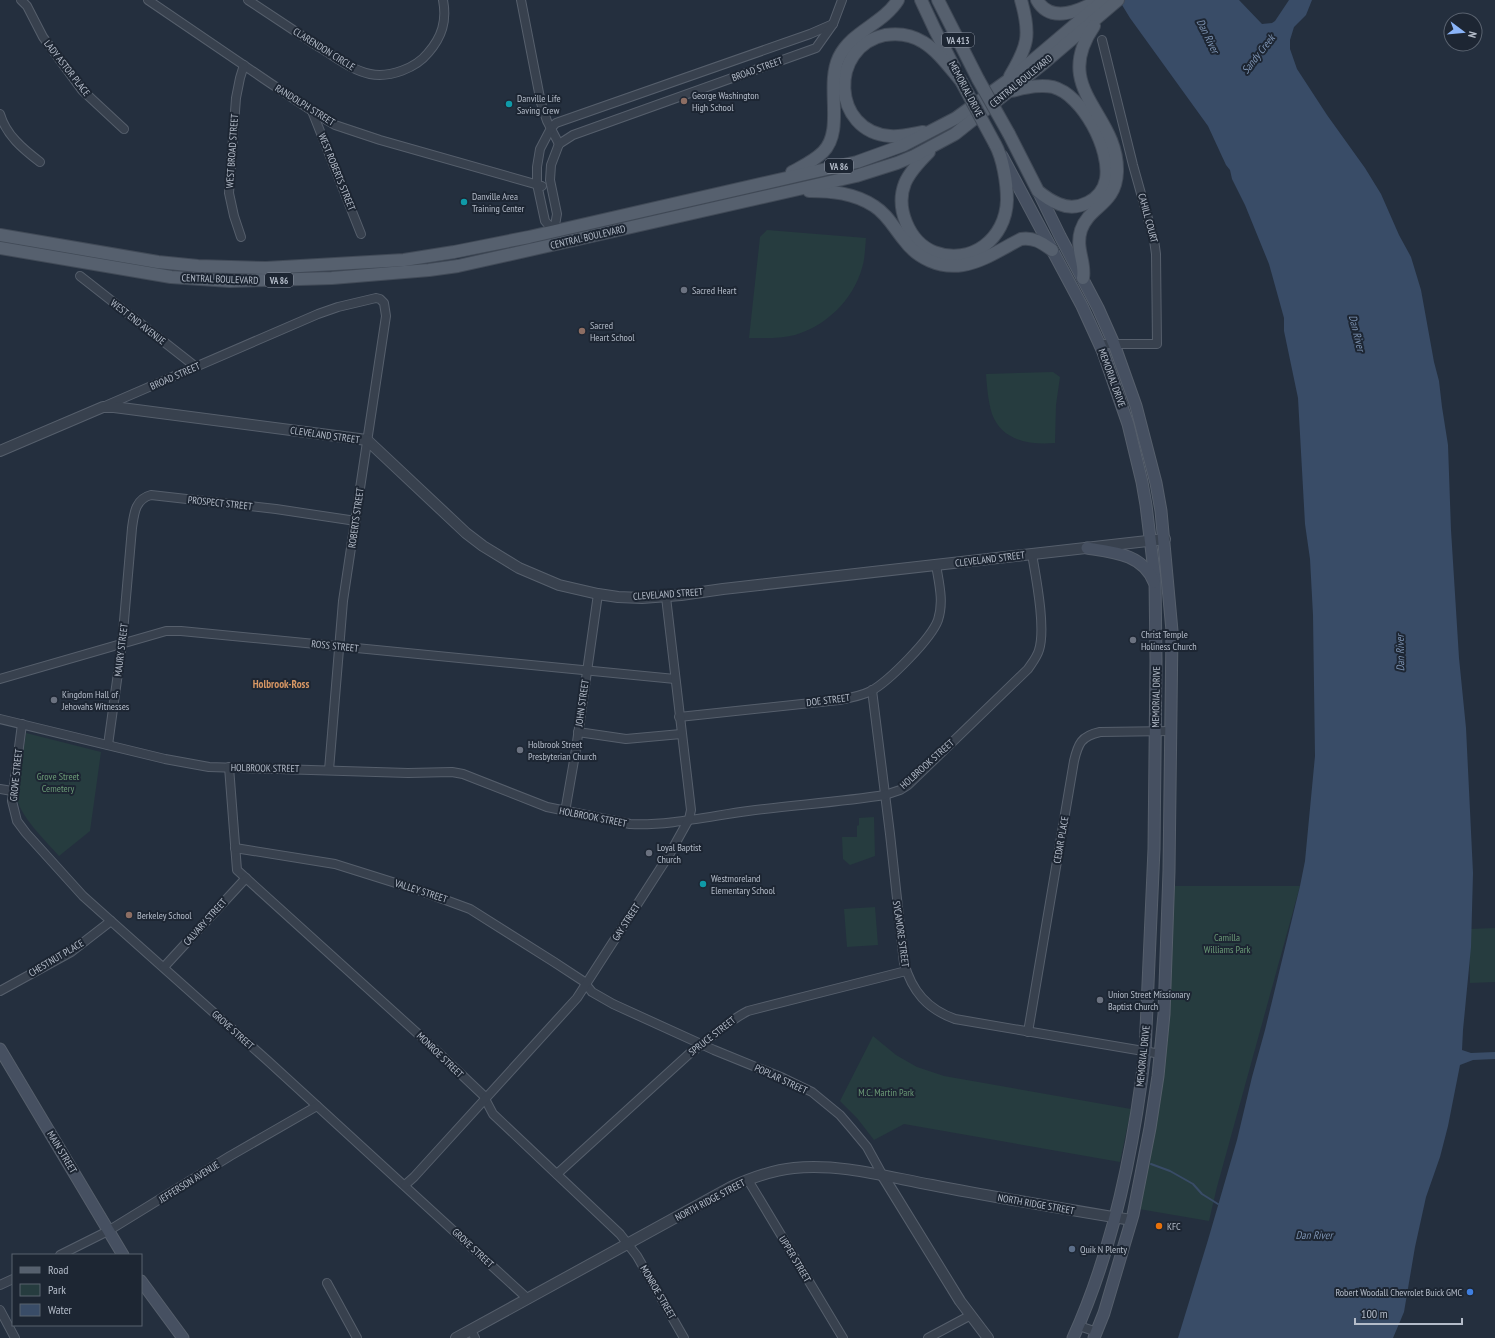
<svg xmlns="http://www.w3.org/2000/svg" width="1495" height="1338" font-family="'PT Sans Narrow',sans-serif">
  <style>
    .green { fill: #263c3f }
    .water { fill: #394c67 }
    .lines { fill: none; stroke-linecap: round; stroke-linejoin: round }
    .stream { stroke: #394c67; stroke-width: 2 }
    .minor-casing { stroke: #565f6c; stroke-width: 10 }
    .tertiary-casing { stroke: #565f6c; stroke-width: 12 }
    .secondary-casing { stroke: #565f6c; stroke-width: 13 }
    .primary-casing { stroke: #414a57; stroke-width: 14 }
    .minor { stroke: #38414e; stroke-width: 8 }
    .tertiary { stroke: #38414e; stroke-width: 10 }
    .secondary { stroke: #465061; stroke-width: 11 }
    .primary { stroke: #56606e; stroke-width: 12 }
    .primary-bridge-casing { stroke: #414a57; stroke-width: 14; stroke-linecap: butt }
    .primary-bridge { stroke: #56606e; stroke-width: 12 }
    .education-dot { fill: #8d6e63; stroke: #1d2633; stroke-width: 1.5 }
    .culture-dot { fill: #0f9aa8; stroke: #1d2633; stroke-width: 1.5 }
    .worship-dot { fill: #6b7280; stroke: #1d2633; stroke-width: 1.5 }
    .food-dot { fill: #e8710a; stroke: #1d2633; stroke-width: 1.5 }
    .service-dot { fill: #5c6f8a; stroke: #1d2633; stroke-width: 1.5 }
    .shop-dot { fill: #3f7fe0; stroke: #1d2633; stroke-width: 1.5 }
    .labels { text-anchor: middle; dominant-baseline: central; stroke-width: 4; stroke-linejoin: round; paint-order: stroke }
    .shield { fill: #1d2633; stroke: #878f9c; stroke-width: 1 }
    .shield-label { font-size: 9px; font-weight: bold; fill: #b4bcc9 }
    .street-label { font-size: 10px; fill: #b4bcc9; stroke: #1d2633 }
    .poi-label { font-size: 10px; fill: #b4bcc9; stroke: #1d2633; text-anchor: start }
    .park-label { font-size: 10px; fill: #6b9a76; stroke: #1d2633 }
    .water-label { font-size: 11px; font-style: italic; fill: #7c92b1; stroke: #1d2633 }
    .neighbourhood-label { font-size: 11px; font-weight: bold; fill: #d59563; stroke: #1d2633 }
  </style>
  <rect width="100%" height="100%" fill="#242f3e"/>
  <!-- green -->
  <g class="green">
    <path d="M767,230L866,238C865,248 865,259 862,268C853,300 826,326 795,335C780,339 764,338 749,338L760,237Z"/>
    <path d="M1053,372L1060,377L1056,405L1055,443C1030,445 1002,441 992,414C988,401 987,387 986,374Z"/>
    <path d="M26,733L101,752L90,831L59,856C46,841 17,814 17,795Z"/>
    <polygon points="874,817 875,856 850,865 843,859 842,837 857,837 857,826 859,825 859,818"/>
    <polygon points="1174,886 1300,886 1217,1187 1209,1221 1139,1209"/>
    <polygon points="875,907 878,945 847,947 844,909"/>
    <polygon points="1495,928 1495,982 1470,983 1469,929"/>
    <polygon points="873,1036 896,1055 917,1067 944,1076 1131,1109 1120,1162 904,1124 874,1140 857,1118 840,1101"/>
  </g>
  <!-- water -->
  <polygon class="water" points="1119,0 1239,0 1262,24 1272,23 1275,21 1289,0 1312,0 1306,15 1294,27 1290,40 1290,49 1297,69 1327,115 1365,168 1381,194 1399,235 1411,257 1421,290 1434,362 1439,381 1442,407 1448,445 1451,530 1459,658 1466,728 1473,873 1471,947 1463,1030 1462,1050 1471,1053 1495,1052 1495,1059 1473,1060 1460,1065 1448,1126 1440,1157 1426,1197 1415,1247 1404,1312 1393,1338 1178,1338 1208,1240 1237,1140 1252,1077 1265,1030 1300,886 1305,861 1315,756 1313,615 1310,559 1305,524 1298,398 1284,331 1284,318 1269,264 1245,205 1232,179 1230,170 1226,165 1208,126 1130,18"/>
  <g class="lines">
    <!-- stream -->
    <polyline class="stream" points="1151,1164 1170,1171 1186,1180 1193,1184 1202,1194 1218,1204"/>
    <defs>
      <g id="minor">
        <polyline points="21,0 27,6 43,37 82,90 124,129"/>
        <polyline points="148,0 270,83 323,118 335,125 380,140 542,186"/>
        <path d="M248,0C272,16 296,32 319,47C336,57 351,70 370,74C390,78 416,68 428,53C442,37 447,21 443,0"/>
        <polyline points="521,0 541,103 547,121 559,144"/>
        <polyline points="312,111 361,234"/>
        <path d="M0,114C6,135 23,149 40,162"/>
        <polyline points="559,144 551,165 550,180 557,214 554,231 545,221 537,184 537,167 540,149 551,128 556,123 810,34 833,24"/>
        <polyline points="559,144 573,135 816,48 833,24 842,0"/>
        <polyline points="241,237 234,216 229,193 236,98 240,78 244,65"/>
        <polyline points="80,276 196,367"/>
        <polyline points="1099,344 1157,344 1156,254 1154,240 1133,165 1102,40"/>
        <polyline points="105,406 318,314 338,307 376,298 380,299 384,303 386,316 343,601 329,770"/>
        <polyline points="0,679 166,631 181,631 675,679"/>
        <path d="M872,690L890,834L904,963C912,991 927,1009 955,1019L1161,1054"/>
        <path d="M679,717L839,700C850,698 861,696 871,691C889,681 931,639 938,620C944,602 939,583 936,565"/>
        <path d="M0,719L165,759L209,767L408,773L452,772L463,774L547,807L630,824C667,826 711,816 748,811C794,805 840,802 885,795L900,790L908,785L1028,669C1032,663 1037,657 1039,650C1046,628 1036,578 1032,554"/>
        <polyline points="22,724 12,801 17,821 26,833 83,896 268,1061 528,1299"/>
        <polyline points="578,732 626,739 681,734"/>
        <path d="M108,745L122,644L132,528C134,514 135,499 151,495L276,509L356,521"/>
        <polyline points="229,767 237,870 427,1042 483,1095 493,1114 620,1234 637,1256 684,1338"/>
        <polyline points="0,789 12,791"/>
        <polyline points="565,812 576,749 598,594"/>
        <polyline points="235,848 335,864 421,891 470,909 554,962 583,981 592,992 613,1004 714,1050 783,1078 812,1092 840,1115 852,1129 867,1147 883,1176"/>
        <polyline points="164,967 246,878"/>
        <polyline points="0,991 71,952 111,921"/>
        <path d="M1028,1032L1074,761C1078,744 1081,736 1100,732L1171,731"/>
        <path d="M557,1174L689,1054C710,1040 724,1023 748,1011L906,971"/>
        <polyline points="748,1180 843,1338"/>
        <polyline points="405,1185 414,1177 577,998 669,855 689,819 691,810 666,597"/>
        <polyline points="60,1255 108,1231 230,1156 317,1106"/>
        <polyline points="327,1283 357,1338"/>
        <polyline points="0,1285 13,1279"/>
        <polyline points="0,1310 15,1338"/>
        <polyline points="1079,1326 1097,1332"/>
        <polyline points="471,1330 475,1338"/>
        <polyline points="928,1338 971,1315"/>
      </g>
      <g id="tertiary">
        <polyline points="0,451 103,407 114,407 367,440 466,533 483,546 519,568 559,585 598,594 618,597 642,598 681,595 723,589 1165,539"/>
        <polyline points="883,1176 960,1301 988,1338"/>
        <path d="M456,1338L731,1187C751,1178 772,1170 794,1168C839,1163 888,1177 932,1185C998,1198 1065,1209 1131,1220"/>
      </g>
      <g id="secondary">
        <path d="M1002,156L1082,306L1103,352L1128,424L1142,482L1146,505L1155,579L1156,661L1154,849L1145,1052C1134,1147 1113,1250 1073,1338"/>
        <polyline points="1038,191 1060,236 1098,308 1114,344 1136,406 1156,483 1161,511 1172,631 1169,871 1164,1014 1158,1076 1150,1128 1133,1215 1104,1313 1094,1338"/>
        <path d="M1087,548C1113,552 1143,554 1154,582"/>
        <polyline points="0,1049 123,1255"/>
        <polyline points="141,1281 183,1338"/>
      </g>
      <g id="primary">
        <polyline points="921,0 935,30 954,67"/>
        <polyline points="938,0 978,79"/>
        <path d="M1037,0C1050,23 1077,12 1095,2"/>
        <path d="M1010,76C1028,46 1031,35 1021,0"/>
        <path d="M923,132C912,134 900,137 890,136C832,132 828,47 885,35C898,33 912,35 923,42C938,51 950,68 961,81"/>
        <path d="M1009,134L1038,191C1044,196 1051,201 1059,204C1078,212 1102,200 1106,179C1111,150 1083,95 1053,87C1039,84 1025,88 1011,91"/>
        <path d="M929,152C921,160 910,171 905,183C895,208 909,242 934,252C971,266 1006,239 1007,200C1007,184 1003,158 995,144"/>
        <path d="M792,172C803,166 814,161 823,152C845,130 825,86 839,57C852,31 883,24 898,0"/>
        <path d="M809,191C832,191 854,193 874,206C887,214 894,228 904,240C917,258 940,269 963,265C983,262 1003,248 1021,239C1034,237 1042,243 1052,250"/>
        <polyline points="0,235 158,262 198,266 266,268 404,260 454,252 529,237 857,162 904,145 956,118 1018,73 1104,0"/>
        <polyline points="0,248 171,277 230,281 268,280 332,278 429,270 458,266 605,233 856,176 897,163 914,156 955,134 1044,63 1118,0"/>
        <path d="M1083,278C1086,262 1075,249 1081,230C1089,206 1116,205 1117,172C1119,113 1050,90 1094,26"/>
      </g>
    </defs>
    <!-- minor casing -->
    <use href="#minor" class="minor-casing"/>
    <!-- tertiary casing -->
    <use href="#tertiary" class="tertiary-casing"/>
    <!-- secondary casing -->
    <use href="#secondary" class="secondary-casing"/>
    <!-- primary casing -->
    <use href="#primary" class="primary-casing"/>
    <!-- minor -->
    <use href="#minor" class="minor"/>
    <!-- tertiary -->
    <use href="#tertiary" class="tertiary"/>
    <!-- secondary -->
    <use href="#secondary" class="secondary"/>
    <!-- primary -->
    <use href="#primary" class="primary"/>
    <defs>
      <g id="primary-bridge">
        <polyline points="978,79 1009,134"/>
        <polyline points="961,81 995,144"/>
      </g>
    </defs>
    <!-- primary-bridge casing -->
    <use href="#primary-bridge" class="primary-bridge-casing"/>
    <!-- primary-bridge -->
    <use href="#primary-bridge" class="primary-bridge"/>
  </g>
  <!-- markers -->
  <g class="education-dot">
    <circle cx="684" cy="101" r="4"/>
    <circle cx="582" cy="331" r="4"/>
    <circle cx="129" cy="915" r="4"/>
  </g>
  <g class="culture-dot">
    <circle cx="509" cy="104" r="4"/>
    <circle cx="464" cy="202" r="4"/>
    <circle cx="703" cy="884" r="4"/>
  </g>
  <g class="worship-dot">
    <circle cx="684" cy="290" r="4"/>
    <circle cx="1133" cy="640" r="4"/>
    <circle cx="54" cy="700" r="4"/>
    <circle cx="520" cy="750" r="4"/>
    <circle cx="649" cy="853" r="4"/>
    <circle cx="1100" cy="1000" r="4"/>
  </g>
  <circle class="food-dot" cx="1159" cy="1226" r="4"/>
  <circle class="service-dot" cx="1072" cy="1249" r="4"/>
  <circle class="shop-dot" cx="1470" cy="1292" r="4"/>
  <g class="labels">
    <!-- shield labels -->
    <g class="shield">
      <rect x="942" y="33" width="32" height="14" rx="3"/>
      <rect x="825" y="159" width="28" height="14" rx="3"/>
      <rect x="265" y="273" width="28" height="14" rx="3"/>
    </g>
    <g class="shield-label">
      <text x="958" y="40">VA 413</text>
      <text x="839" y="166">VA 86</text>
      <text x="279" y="280">VA 86</text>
    </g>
    <!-- street labels -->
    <g class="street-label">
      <text transform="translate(324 49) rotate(32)">CLARENDON CIRCLE</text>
      <text transform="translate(67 68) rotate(52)">LADY ASTOR PLACE</text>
      <text transform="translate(757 69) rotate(-20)">BROAD STREET</text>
      <text transform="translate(1021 81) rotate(-39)">CENTRAL BOULEVARD</text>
      <text transform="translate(966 89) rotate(62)">MEMORIAL DRIVE</text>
      <text transform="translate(305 105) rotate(32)">RANDOLPH STREET</text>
      <text transform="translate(232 151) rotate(-86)">WEST BROAD STREET</text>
      <text transform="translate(337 172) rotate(68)">WEST ROBERTS STREET</text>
      <text transform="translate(1148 218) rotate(75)">CAHILL COURT</text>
      <text transform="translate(588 237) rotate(-13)">CENTRAL BOULEVARD</text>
      <text transform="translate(220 279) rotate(2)">CENTRAL BOULEVARD</text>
      <text transform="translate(138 322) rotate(38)">WEST END AVENUE</text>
      <text transform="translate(175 376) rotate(-24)">BROAD STREET</text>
      <text transform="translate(1112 378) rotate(70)">MEMORIAL DRIVE</text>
      <text transform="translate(325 435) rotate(8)">CLEVELAND STREET</text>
      <text transform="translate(220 503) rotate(6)">PROSPECT STREET</text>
      <text transform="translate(356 518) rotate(-82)">ROBERTS STREET</text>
      <text transform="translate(990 559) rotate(-7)">CLEVELAND STREET</text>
      <text transform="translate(668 594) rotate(-4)">CLEVELAND STREET</text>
      <text transform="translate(335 646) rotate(6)">ROSS STREET</text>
      <text transform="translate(121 650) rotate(-83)">MAURY STREET</text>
      <text transform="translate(1156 697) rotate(-89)">MEMORIAL DRIVE</text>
      <text transform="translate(828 700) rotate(-7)">DOE STREET</text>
      <text transform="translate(582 703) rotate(-82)">JOHN STREET</text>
      <text transform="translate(927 764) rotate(-42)">HOLBROOK STREET</text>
      <text transform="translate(265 768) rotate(1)">HOLBROOK STREET</text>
      <text transform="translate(16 775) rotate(-84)">GROVE STREET</text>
      <text transform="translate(593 817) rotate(11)">HOLBROOK STREET</text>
      <text transform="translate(1061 840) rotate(-80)">CEDAR PLACE</text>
      <text transform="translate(421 891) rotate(18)">VALLEY STREET</text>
      <text transform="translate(205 922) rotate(-48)">CALVARY STREET</text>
      <text transform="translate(626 922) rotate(-57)">GAY STREET</text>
      <text transform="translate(901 934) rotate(82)">SYCAMORE STREET</text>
      <text transform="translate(56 958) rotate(-31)">CHESTNUT PLACE</text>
      <text transform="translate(233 1030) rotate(42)">GROVE STREET</text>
      <text transform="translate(712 1036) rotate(-38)">SPRUCE STREET</text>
      <text transform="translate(440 1055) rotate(44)">MONROE STREET</text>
      <text transform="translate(1143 1056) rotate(-84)">MEMORIAL DRIVE</text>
      <text transform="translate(781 1079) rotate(25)">POPLAR STREET</text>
      <text transform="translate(62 1152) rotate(59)">MAIN STREET</text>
      <text transform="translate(189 1182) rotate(-32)">JEFFERSON AVENUE</text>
      <text transform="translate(710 1200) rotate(-28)">NORTH RIDGE STREET</text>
      <text transform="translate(1036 1204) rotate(10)">NORTH RIDGE STREET</text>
      <text transform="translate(473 1248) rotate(43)">GROVE STREET</text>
      <text transform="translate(795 1259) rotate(59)">UPPER STREET</text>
      <text transform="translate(658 1292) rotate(60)">MONROE STREET</text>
    </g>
    <!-- poi labels -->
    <g class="poi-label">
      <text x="692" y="95">George Washington<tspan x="692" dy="12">High School</tspan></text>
      <text x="517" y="98">Danville Life<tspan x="517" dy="12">Saving Crew</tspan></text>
      <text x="472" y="196">Danville Area<tspan x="472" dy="12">Training Center</tspan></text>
      <text x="692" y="290">Sacred Heart</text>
      <text x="590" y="325">Sacred<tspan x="590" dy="12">Heart School</tspan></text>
      <text x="1141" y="634">Christ Temple<tspan x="1141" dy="12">Holiness Church</tspan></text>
      <text x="62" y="694">Kingdom Hall of<tspan x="62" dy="12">Jehovahs Witnesses</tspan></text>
      <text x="528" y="744">Holbrook Street<tspan x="528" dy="12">Presbyterian Church</tspan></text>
      <text x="657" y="847">Loyal Baptist<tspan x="657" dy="12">Church</tspan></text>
      <text x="711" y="878">Westmoreland<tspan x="711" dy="12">Elementary School</tspan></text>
      <text x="137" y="915">Berkeley School</text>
      <text x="1108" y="994">Union Street Missionary<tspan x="1108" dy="12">Baptist Church</tspan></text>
      <text x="1167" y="1226">KFC</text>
      <text x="1080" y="1249">Quik N Plenty</text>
      <text x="1462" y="1292" text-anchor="end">Robert Woodall Chevrolet Buick GMC</text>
    </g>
    <!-- park labels -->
    <g class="park-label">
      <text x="58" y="776">Grove Street<tspan x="58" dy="12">Cemetery</tspan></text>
      <text x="1227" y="937">Camilla<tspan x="1227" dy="12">Williams Park</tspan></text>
      <text x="886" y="1092">M.C. Martin Park</text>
    </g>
    <!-- water labels -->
    <g class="water-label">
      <text transform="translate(1208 36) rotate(64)">Dan River</text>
      <text transform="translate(1258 54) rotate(-52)">Sandy Creek</text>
      <text transform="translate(1357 333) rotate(76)">Dan River</text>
      <text transform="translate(1400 653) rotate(-91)">Dan River</text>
      <text x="1314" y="1235">Dan River</text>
    </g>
    <!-- neighbourhood labels -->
    <g class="neighbourhood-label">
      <text x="281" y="684">Holbrook-Ross</text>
    </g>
  </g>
  <!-- legend -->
  <rect x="12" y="1254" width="130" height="72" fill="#1d2633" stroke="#59626f"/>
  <rect x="20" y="1267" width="20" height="6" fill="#56606e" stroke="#59626f"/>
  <text x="48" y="1274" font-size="12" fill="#b4bcc9">Road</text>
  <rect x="20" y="1284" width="20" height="12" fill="#263c3f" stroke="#59626f"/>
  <text x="48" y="1294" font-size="12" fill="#b4bcc9">Park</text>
  <rect x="20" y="1304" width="20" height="12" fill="#394c67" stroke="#59626f"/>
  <text x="48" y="1314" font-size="12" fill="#b4bcc9">Water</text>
  <!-- north arrow -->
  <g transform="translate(1463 32) rotate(106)"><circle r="19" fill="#1d2633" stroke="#59626f"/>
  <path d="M0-3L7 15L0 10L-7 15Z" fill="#8ab4f8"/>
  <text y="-6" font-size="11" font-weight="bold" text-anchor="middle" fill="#b4bcc9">N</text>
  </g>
  <!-- scale -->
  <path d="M1355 1318v6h107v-6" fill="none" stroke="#b4bcc9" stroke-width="2"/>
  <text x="1361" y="1318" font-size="12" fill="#b4bcc9" stroke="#1d2633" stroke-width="3" paint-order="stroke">100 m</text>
</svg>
